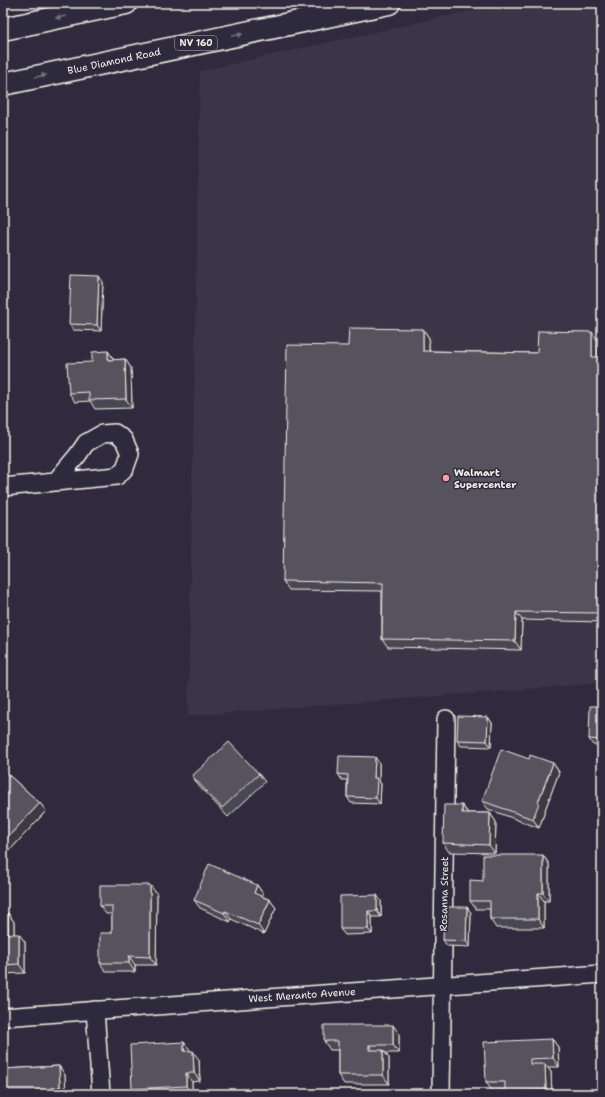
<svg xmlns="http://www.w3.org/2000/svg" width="605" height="1097" font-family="'Shantell Sans',sans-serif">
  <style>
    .built { fill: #3b3647 }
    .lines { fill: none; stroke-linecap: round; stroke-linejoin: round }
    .street-casing { stroke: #f4f1e8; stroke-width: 20 }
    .highway-casing { stroke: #f4f1e8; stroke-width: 25 }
    .street { stroke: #2f2a3d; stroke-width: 17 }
    .highway { stroke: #2f2a3d; stroke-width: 22 }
    .wall { fill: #4a4752; stroke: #f4f1e8 }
    .shaded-wall { fill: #3c3942; stroke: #f4f1e8 }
    .building { fill: #56525f; stroke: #f4f1e8 }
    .oneway { fill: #747079 }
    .poi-dot { fill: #ff9aa2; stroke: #2f2a3d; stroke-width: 1.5 }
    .labels { text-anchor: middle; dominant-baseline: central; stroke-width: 3; stroke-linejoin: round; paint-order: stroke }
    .shield { fill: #2f2a3d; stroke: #b9b5b5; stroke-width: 1 }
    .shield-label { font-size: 9px; font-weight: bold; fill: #f4f1e8 }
    .street-label { font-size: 10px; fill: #f4f1e8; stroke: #2f2a3d }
    .poi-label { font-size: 10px; font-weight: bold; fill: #f4f1e8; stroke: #2f2a3d; text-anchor: start }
  </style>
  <rect width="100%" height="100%" fill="#2f2a3d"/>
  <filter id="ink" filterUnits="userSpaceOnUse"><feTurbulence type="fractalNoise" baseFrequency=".025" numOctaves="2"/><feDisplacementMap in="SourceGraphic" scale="8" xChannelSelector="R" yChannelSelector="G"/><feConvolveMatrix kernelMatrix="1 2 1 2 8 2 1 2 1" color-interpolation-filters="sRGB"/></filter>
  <g filter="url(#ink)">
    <!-- built -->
    <polygon class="built" points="506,3 602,3 602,683 188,716 200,71"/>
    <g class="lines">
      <defs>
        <g id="street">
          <polyline points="3,487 117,476 125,468 130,454 124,440 115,433 102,434 86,443 77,456 55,482"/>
          <polyline points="95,1010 101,1094"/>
          <polyline points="3,1017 602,974"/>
          <polyline points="441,1094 446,719"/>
        </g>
        <g id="highway">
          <polyline points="3,29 126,3"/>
          <polyline points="3,84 389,3"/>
        </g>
      </defs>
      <!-- street casing -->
      <use href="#street" class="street-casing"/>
      <!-- highway casing -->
      <use href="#highway" class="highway-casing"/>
      <!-- street -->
      <use href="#street" class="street"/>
      <!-- highway -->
      <use href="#highway" class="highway"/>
    </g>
    <!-- wall -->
    <g class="wall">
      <polygon points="103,282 101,331 73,330 69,324"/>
      <polygon points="423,329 429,338 429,351 537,353 598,341 598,357 602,357 602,622 522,620 521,650 388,647 382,639 382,591 289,590 283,581 348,346"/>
      <polygon points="108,351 114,360 125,359 131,368 132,408 95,409 90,401 75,402 69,393 92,362"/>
      <polygon points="602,706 602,745 593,745 589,739"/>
      <polygon points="488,717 492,723 491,747 461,746 457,740"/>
      <polygon points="529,759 553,763 559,772 545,810 545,811 539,828 488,809 482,801"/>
      <polygon points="379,763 379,781 381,784 380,804 351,803 347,797 347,780 342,780 338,774"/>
      <polygon points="3,770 40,803 46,811 10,850 3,844"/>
      <polygon points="259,774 265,782 228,817 198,785 192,776"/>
      <polygon points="462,805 468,813 490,813 496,822 495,853 449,852 443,843"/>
      <polygon points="543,855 549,864 549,901 544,901 544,928 496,928 490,919 490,909 476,909 470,901 483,881"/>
      <polygon points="257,885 263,894 262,896 270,900 276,908 264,934 231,919 230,922 200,908 194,900"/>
      <polygon points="157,894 156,965 135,965 135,972 106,972 100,963 112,933 112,914 106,914 100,906"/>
      <polygon points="381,901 381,917 372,917 372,934 345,935 340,929"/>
      <polygon points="467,907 471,913 470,947 447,946 443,940"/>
      <polygon points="8,913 14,922 14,934 25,942 25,973 3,974 3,914"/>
      <polygon points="399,1034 399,1053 385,1053 389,1058 389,1084 344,1084 338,1075 338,1050 330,1050 324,1041"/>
      <polygon points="552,1039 558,1047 559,1067 547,1067 551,1072 552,1094 507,1094 505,1090 492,1091 486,1082"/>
      <polygon points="184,1042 190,1051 199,1060 200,1081 192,1082 192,1094 136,1094 132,1089"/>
      <polygon points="59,1066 65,1075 66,1094 3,1094 3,1069"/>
    </g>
    <!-- shaded-wall -->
    <g class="shaded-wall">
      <polygon points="99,276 103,282 101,331 97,325"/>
      <polygon points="423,329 429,338 429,359 423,351"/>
      <polygon points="592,332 598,341 598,366 592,357"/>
      <polygon points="108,351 114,360 108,360"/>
      <polygon points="125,359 131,368 132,408 126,399"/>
      <polygon points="516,612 522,620 521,650 515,641"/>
      <polygon points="488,717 492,723 491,747 487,741"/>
      <polygon points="375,757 379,763 379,781 381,784 380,804 376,798 374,778"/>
      <polygon points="553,763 559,772 545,810 545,811 539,828 533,819 538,802"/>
      <polygon points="40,803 46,811 10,850 4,841"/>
      <polygon points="462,805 468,814 462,813"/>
      <polygon points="490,813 496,822 495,853 489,845"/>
      <polygon points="543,855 549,864 549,901 543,893"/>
      <polygon points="150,885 157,894 156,965 150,957"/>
      <polygon points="257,885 263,894 260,901 254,893"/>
      <polygon points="538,893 544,901 544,928 538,919"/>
      <polygon points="377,895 381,901 381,917 377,911"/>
      <polygon points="270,900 276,908 264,934 258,925"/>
      <polygon points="467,907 471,913 470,947 466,941"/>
      <polygon points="225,911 231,919 230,922 224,913"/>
      <polygon points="368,911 372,917 372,934 368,929"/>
      <polygon points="8,913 14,922 14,943 8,934"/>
      <polygon points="19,934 25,942 25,973 19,964"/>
      <polygon points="129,956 135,965 135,972 129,963"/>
      <polygon points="393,1025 399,1034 399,1053 393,1045"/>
      <polygon points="552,1039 558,1047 559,1067 553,1058"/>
      <polygon points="184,1042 190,1050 190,1060 184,1051"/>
      <polygon points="369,1045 375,1053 369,1050"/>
      <polygon points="383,1050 389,1058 389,1084 383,1075"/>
      <polygon points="193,1051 199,1060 200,1081 194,1073"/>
      <polygon points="545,1064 551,1072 552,1094 549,1094 546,1090"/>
      <polygon points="59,1066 65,1075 66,1094 65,1094 60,1087"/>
      <polygon points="186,1073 192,1082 192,1094 186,1086"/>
      <polygon points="51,1088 55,1094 51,1094"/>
    </g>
    <!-- building -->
    <g class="building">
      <polygon points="71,275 99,276 97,325 69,324"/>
      <polygon points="349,328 423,329 423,351 537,353 538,331 592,332 592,357 602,357 602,613 516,612 515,641 382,639 383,583 283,581 287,345 348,346"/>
      <polygon points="108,351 108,360 125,359 126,399 89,400 89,392 69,393 67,363 92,362 92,352"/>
      <polygon points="590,706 602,706 602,740 589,739"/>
      <polygon points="458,716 488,717 487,741 457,740"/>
      <polygon points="229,742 259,774 222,808 192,776"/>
      <polygon points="501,749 529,759 530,755 553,763 538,802 539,803 533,819 482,801"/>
      <polygon points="339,756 375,757 374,778 377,778 376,798 347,797 348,775 338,774"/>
      <polygon points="3,770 40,803 4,841 3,841"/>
      <polygon points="444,805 462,805 462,813 490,813 489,845 443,843"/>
      <polygon points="483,855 543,855 543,893 538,893 538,919 490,919 490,901 470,901 470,880 483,881"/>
      <polygon points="209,864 257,885 254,893 270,900 258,925 225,911 224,913 194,900"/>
      <polygon points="100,885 150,885 150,957 129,956 129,963 100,963 100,933 112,933 112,906 100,906"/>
      <polygon points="377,895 377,911 368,911 368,929 340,929 340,896"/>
      <polygon points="444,907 467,907 466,941 443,940"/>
      <polygon points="8,913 8,934 19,934 19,964 3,965 3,914"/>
      <polygon points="324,1025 393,1025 393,1045 369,1045 369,1050 383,1050 383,1075 338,1075 338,1041 324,1041"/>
      <polygon points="552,1039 553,1058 530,1059 530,1064 545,1064 546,1090 505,1092 505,1082 486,1082 484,1042"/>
      <polygon points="184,1042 184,1051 193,1051 194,1073 186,1073 186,1086 132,1089 130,1045"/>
      <polygon points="59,1066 60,1087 51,1088 51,1094 4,1094 3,1069"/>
    </g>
    <!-- one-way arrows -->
    <defs><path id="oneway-solid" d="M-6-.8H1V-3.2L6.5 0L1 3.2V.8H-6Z"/></defs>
    <g class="oneway">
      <use href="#oneway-solid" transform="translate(61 17) rotate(168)"/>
      <use href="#oneway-solid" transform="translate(237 35) rotate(-12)"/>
      <use href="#oneway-solid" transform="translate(41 76) rotate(-12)"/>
    </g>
  </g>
  <!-- markers -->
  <circle class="poi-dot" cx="446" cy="478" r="4"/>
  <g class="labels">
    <!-- shield labels -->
    <rect class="shield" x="175" y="36" width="42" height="14" rx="3"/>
    <g class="shield-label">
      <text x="196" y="43">NV 160</text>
    </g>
    <!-- street labels -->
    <g class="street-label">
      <text transform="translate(114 61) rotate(-12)">Blue Diamond Road</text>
      <text transform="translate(444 894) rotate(-89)">Rosanna Street</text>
      <text transform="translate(302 995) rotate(-4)">West Meranto Avenue</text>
    </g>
    <!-- poi labels -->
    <g class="poi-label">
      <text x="454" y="472">Walmart<tspan x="454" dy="12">Supercenter</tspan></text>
    </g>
  </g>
  <!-- margin -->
  <rect width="605" height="1097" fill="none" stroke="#2f2a3d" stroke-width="16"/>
  <rect x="8" y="8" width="589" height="1081" fill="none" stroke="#f4f1e8" stroke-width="1.5" filter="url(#ink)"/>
</svg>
